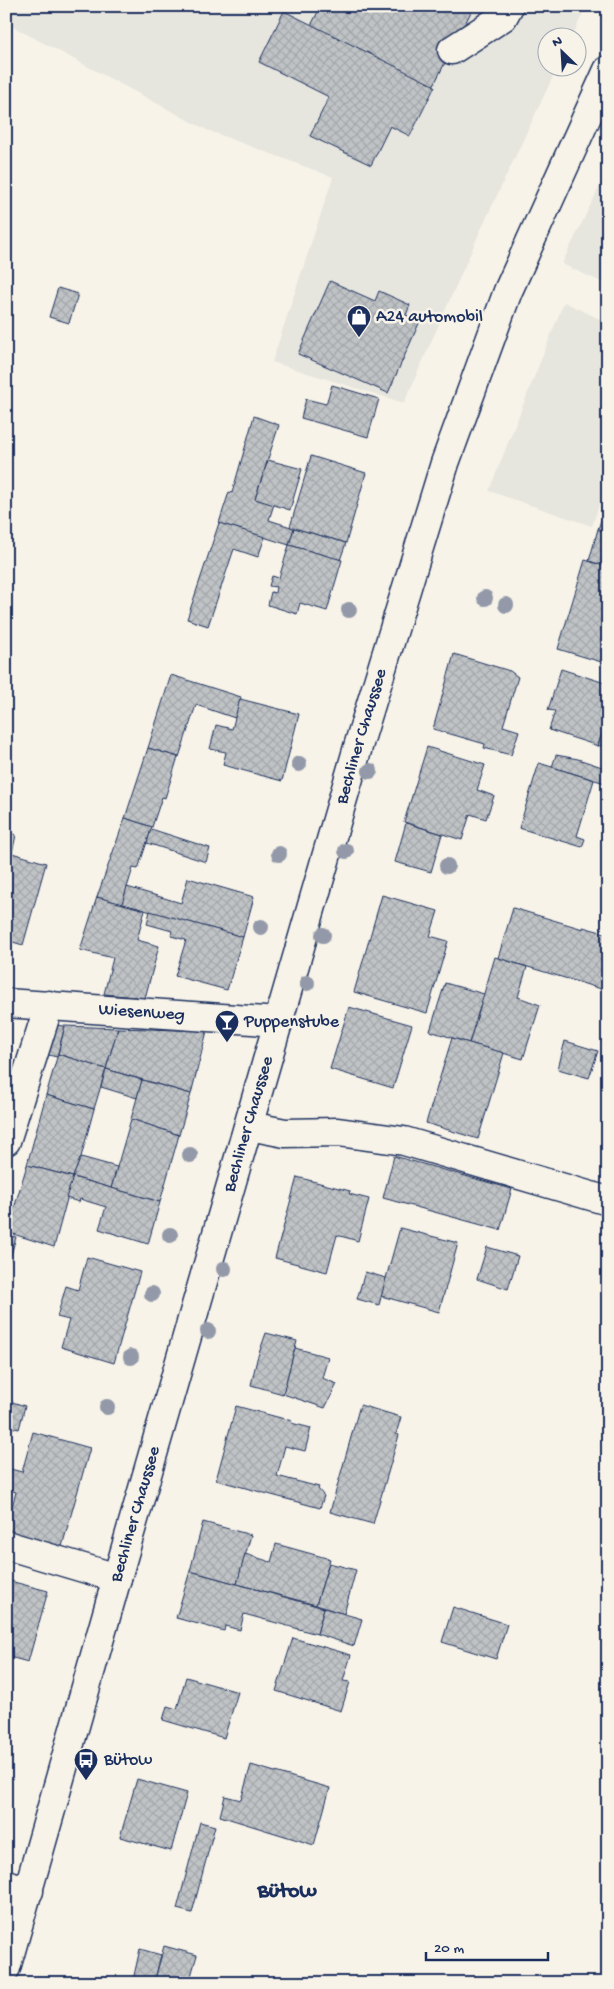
<svg xmlns="http://www.w3.org/2000/svg" width="614" height="1989" font-family="'Gochi Hand',sans-serif">
  <style>
    .built { fill: #e6e5de }
    .building { fill: url(#building-cross-hatch); stroke: #1b2f5e }
    .lines { fill: none; stroke-linecap: round; stroke-linejoin: round }
    .minor-casing { stroke: #1b2f5e; stroke-width: 31 }
    .major-casing { stroke: #1b2f5e; stroke-width: 31 }
    .minor { stroke: #f7f3e8; stroke-width: 28 }
    .major { stroke: #f7f3e8; stroke-width: 28 }
    .tree { fill: #9399a9 }
    .labels { text-anchor: middle; dominant-baseline: central; stroke-width: 5; stroke-linejoin: round; paint-order: stroke }
    .poi-label { font-size: 18px; fill: #1b2f5e; stroke: #f7f3e8; text-anchor: start }
    .street-label { font-size: 18px; fill: #1b2f5e; stroke: #f7f3e8 }
    .district-label { font-size: 22px; font-weight: bold; fill: #1b2f5e; stroke: #f7f3e8 }
  </style>
  <defs>
    <pattern id="building-cross-hatch" width="8" height="8" patternUnits="userSpaceOnUse" patternTransform="scale(1.25)"><rect width="8" height="8" fill="#c0c3c5"/><path d="M0 0l8 8M0 8l8-8" fill="none" stroke="#a4a8ac"/></pattern>
  </defs>
  <rect width="100%" height="100%" fill="#f7f3e8"/>
  <filter id="ink" filterUnits="userSpaceOnUse"><feTurbulence type="fractalNoise" baseFrequency=".02" numOctaves="2"/><feDisplacementMap in="SourceGraphic" scale="10" xChannelSelector="R" yChannelSelector="G"/><feConvolveMatrix kernelMatrix="1 2 1 2 8 2 1 2 1" color-interpolation-filters="sRGB"/></filter>
  <g filter="url(#ink)">
    <!-- built -->
    <g class="built">
      <polygon points="6,6 586,6 572,37 546,38 546,68 557,68 482,227 404,403 272,362 333,177 207,130 6,23"/>
      <polygon points="608,169 608,285 562,264"/>
      <polygon points="564,302 608,323 608,487 605,487 592,526 489,491"/>
    </g>
    <!-- building -->
    <g class="building">
      <polygon points="321,6 474,6 426,100 304,39"/>
      <polygon points="284,11 435,86 410,136 390,126 371,165 310,136 329,97 259,62"/>
      <polygon points="330,281 375,301 379,291 410,305 406,315 420,321 388,393 298,354"/>
      <polygon points="58,288 78,294 69,323 49,317"/>
      <polygon points="332,385 379,399 368,437 301,418 306,399 326,404"/>
      <polygon points="254,416 279,425 255,499 274,504 269,520 294,528 289,545 219,523 229,492 232,493"/>
      <polygon points="311,456 366,473 346,543 290,527"/>
      <polygon points="268,460 302,469 290,510 255,499"/>
      <polygon points="608,501 608,533 598,529"/>
      <polygon points="219,523 265,537 258,557 234,549 208,626 187,619"/>
      <polygon points="294,528 346,543 340,560 289,545"/>
      <polygon points="598,529 608,533 608,567 589,561"/>
      <polygon points="289,545 342,560 327,611 300,603 297,614 268,605 271,592 275,593 276,587 269,586 272,576 279,578"/>
      <polygon points="585,560 608,567 608,664 558,649"/>
      <polygon points="454,654 510,671 518,677 503,726 519,731 511,755 484,748 485,744 433,729"/>
      <polygon points="561,669 608,684 608,714 598,746 549,730 555,711 548,710"/>
      <polygon points="171,675 241,697 235,718 196,705 179,757 148,748"/>
      <polygon points="240,699 299,714 282,781 223,765 226,752 210,749 216,725 232,729"/>
      <polygon points="608,714 608,745 598,746"/>
      <polygon points="427,747 485,765 477,790 494,796 486,819 470,814 462,840 404,822"/>
      <polygon points="148,748 178,757 165,798 162,797 152,827 125,818"/>
      <polygon points="556,755 578,759 608,769 608,784 552,767"/>
      <polygon points="539,763 594,780 577,836 585,839 582,847 519,828"/>
      <polygon points="125,818 152,827 138,869 133,868 122,904 97,897"/>
      <polygon points="406,823 442,834 431,872 395,862"/>
      <polygon points="151,829 210,848 206,862 147,843"/>
      <polygon points="6,832 16,835 12,853 46,863 23,945 6,940"/>
      <polygon points="188,878 254,897 243,937 122,904 127,887 181,903"/>
      <polygon points="382,895 438,911 430,936 448,941 427,1013 354,992"/>
      <polygon points="97,897 145,910 137,940 159,946 145,998 104,994 113,958 80,950"/>
      <polygon points="513,908 583,929 583,927 608,934 608,991 498,958"/>
      <polygon points="150,911 243,937 227,990 175,976 186,940 171,936 172,931 147,924"/>
      <polygon points="495,957 527,967 518,997 540,1005 523,1059 469,1043"/>
      <polygon points="445,983 484,994 469,1043 430,1031"/>
      <polygon points="349,1007 412,1025 393,1088 330,1069"/>
      <polygon points="53,1025 65,1026 57,1057 44,1054"/>
      <polygon points="65,1026 118,1028 106,1069 58,1054"/>
      <polygon points="118,1028 207,1031 191,1094 106,1069"/>
      <polygon points="452,1038 504,1053 478,1139 426,1123"/>
      <polygon points="565,1041 598,1051 589,1078 558,1069"/>
      <polygon points="58,1054 106,1069 94,1109 46,1095"/>
      <polygon points="106,1069 142,1080 137,1098 101,1087"/>
      <polygon points="142,1080 191,1094 179,1135 131,1119"/>
      <polygon points="46,1095 94,1109 81,1157 73,1177 27,1165"/>
      <polygon points="131,1119 179,1135 160,1202 111,1188"/>
      <polygon points="394,1156 512,1189 500,1230 383,1198"/>
      <polygon points="81,1157 117,1167 111,1188 73,1177"/>
      <polygon points="27,1165 73,1177 54,1247 7,1232"/>
      <polygon points="73,1177 160,1202 148,1244 99,1229 106,1207 80,1199 79,1202 66,1198"/>
      <polygon points="297,1177 350,1191 349,1194 369,1199 358,1241 337,1235 327,1272 275,1258"/>
      <polygon points="400,1228 458,1243 439,1312 381,1296"/>
      <polygon points="6,1235 16,1237 6,1273"/>
      <polygon points="487,1247 518,1256 508,1289 477,1279"/>
      <polygon points="87,1257 140,1272 114,1363 61,1347 69,1320 57,1317 66,1286 78,1290"/>
      <polygon points="365,1272 386,1278 379,1305 357,1299"/>
      <polygon points="266,1333 297,1341 283,1394 251,1385 257,1359"/>
      <polygon points="295,1348 328,1357 322,1378 337,1384 325,1408 283,1394"/>
      <polygon points="6,1352 11,1354 6,1373"/>
      <polygon points="6,1400 25,1406 19,1429 6,1426"/>
      <polygon points="360,1405 401,1417 396,1434 399,1435 373,1524 330,1512"/>
      <polygon points="236,1406 292,1421 291,1423 311,1428 305,1451 285,1446 277,1476 319,1487 318,1489 324,1496 320,1508 216,1480"/>
      <polygon points="33,1432 90,1448 61,1550 6,1535 6,1528 16,1492 6,1489 6,1468 22,1472"/>
      <polygon points="203,1522 251,1535 237,1584 190,1571"/>
      <polygon points="276,1544 330,1559 316,1605 237,1584 245,1554 271,1562"/>
      <polygon points="329,1563 356,1570 344,1614 316,1605"/>
      <polygon points="190,1571 324,1608 317,1634 244,1614 240,1630 225,1626 224,1631 176,1618"/>
      <polygon points="6,1580 48,1591 28,1662 6,1656"/>
      <polygon points="453,1607 507,1624 496,1659 442,1642"/>
      <polygon points="324,1608 362,1619 354,1646 317,1634"/>
      <polygon points="293,1638 351,1655 343,1681 350,1682 341,1711 276,1691"/>
      <polygon points="186,1677 238,1692 224,1738 163,1720 167,1706 177,1709"/>
      <polygon points="251,1765 330,1788 314,1845 220,1816 225,1796 241,1800"/>
      <polygon points="137,1779 187,1793 171,1851 120,1837"/>
      <polygon points="200,1822 215,1826 192,1913 177,1909"/>
      <polygon points="164,1946 197,1955 189,1983 154,1983"/>
      <polygon points="140,1949 161,1955 154,1983 133,1980"/>
    </g>
    <g class="lines">
      <defs>
        <g id="minor">
          <polyline points="452,50 503,17 509,6"/>
          <path id="s1" d="M6,1003L279,1022"/>
          <polyline points="249,1126 285,1133 338,1132 404,1141 608,1201"/>
          <polyline points="6,1141 49,1005"/>
          <polyline points="6,1545 117,1578"/>
          <polyline points="6,1884 29,1891"/>
        </g>
        <g id="major">
          <path id="s2" d="M6,1968L117,1578L360,740L445,463L508,291L608,70"/>
        </g>
      </defs>
      <!-- minor casing -->
      <use href="#minor" class="minor-casing"/>
      <!-- major casing -->
      <use href="#major" class="major-casing"/>
      <!-- minor -->
      <use href="#minor" class="minor"/>
      <!-- major -->
      <use href="#major" class="major"/>
    </g>
    <!-- trees -->
    <g class="tree">
      <circle cx="485" cy="598" r="8"/>
      <circle cx="506" cy="605" r="8"/>
      <circle cx="349" cy="610" r="8"/>
      <circle cx="299" cy="764" r="8"/>
      <circle cx="370" cy="771" r="8"/>
      <circle cx="346" cy="851" r="8"/>
      <circle cx="279" cy="854" r="8"/>
      <circle cx="447" cy="866" r="8"/>
      <circle cx="261" cy="927" r="8"/>
      <circle cx="323" cy="935" r="8"/>
      <circle cx="307" cy="983" r="8"/>
      <circle cx="190" cy="1155" r="8"/>
      <circle cx="170" cy="1235" r="8"/>
      <circle cx="224" cy="1269" r="8"/>
      <circle cx="152" cy="1294" r="8"/>
      <circle cx="208" cy="1331" r="8"/>
      <circle cx="131" cy="1357" r="8"/>
      <circle cx="107" cy="1407" r="8"/>
    </g>
  </g>
  <!-- icons -->
  <defs>
    <symbol id="shop-pin" viewBox="-11 -11 22 30"><path d="M0 17L-7.5 6A9.5 9.5 0 1 1 7.5 6Z" fill="#1b2f5e" stroke="#f7f3e8"/><path d="M-5-2.5h2.3a2.7 3.5 0 0 1 5.4 0H5L5.5 6h-11ZM-1.5-2.5h3a1.5 2.3 0 0 0-3 0Z" fill="#fff"/></symbol>
    <symbol id="bar-pin" viewBox="-11 -11 22 30"><path d="M0 17L-7.5 6A9.5 9.5 0 1 1 7.5 6Z" fill="#1b2f5e" stroke="#f7f3e8"/><path d="M-6-5H6L.8 .8V4.5H3.5V6h-7V4.5H-.8V.8Z" fill="#fff"/></symbol>
    <symbol id="bus-pin" viewBox="-11 -11 22 30"><path d="M0 17L-7.5 6A9.5 9.5 0 1 1 7.5 6Z" fill="#1b2f5e" stroke="#f7f3e8"/><path d="M-5-6H5V4H4V6H2V4H-2V6H-4V4H-5ZM-3.5-4V0h7V-4ZM-3.5 1.2v1.5H-2V1.2ZM2 1.2v1.5H3.5V1.2Z" fill="#fff"/></symbol>
  </defs>
  <g fill-rule="evenodd">
    <use href="#shop-pin" x="345" y="303" width="28" height="38"/>
    <use href="#bar-pin" x="213" y="1008" width="28" height="38"/>
    <use href="#bus-pin" x="72" y="1746" width="28" height="38"/>
  </g>
  <g class="labels">
    <!-- poi labels -->
    <g class="poi-label">
      <text x="376" y="317">A24 automobil</text>
      <text x="244" y="1022">Puppenstube</text>
      <text x="104" y="1760">Bütow</text>
    </g>
    <!-- street labels -->
    <g class="street-label">
      <text stroke="none"><textPath href="#s2" startOffset="1282">Bechliner Chaussee</textPath></text>
      <text stroke="none"><textPath href="#s1" startOffset="136">Wiesenweg</textPath></text>
      <text stroke="none"><textPath href="#s2" startOffset="878">Bechliner Chaussee</textPath></text>
      <text stroke="none"><textPath href="#s2" startOffset="472">Bechliner Chaussee</textPath></text>
    </g>
    <!-- district labels -->
    <g class="district-label">
      <text x="287" y="1892">Bütow</text>
    </g>
  </g>
  <!-- margin -->
  <rect width="614" height="1989" fill="none" stroke="#f7f3e8" stroke-width="25"/>
  <rect x="12" y="12" width="589" height="1964" fill="none" stroke="#1b2f5e" stroke-width="2" filter="url(#ink)"/>
  <!-- north arrow -->
  <g transform="translate(562 52) rotate(335)"><circle r="24" fill="#f7f3e8" stroke="#9fa5b1"/>
  <path d="M0-4L9 19L0 12L-9 19Z" fill="#1b2f5e"/>
  <text y="-8" font-size="14" font-weight="bold" text-anchor="middle" fill="#1b2f5e">N</text>
  </g>
  <!-- scale -->
  <path d="M426 1952v8h122v-8" fill="none" stroke="#1b2f5e" stroke-width="2.5"/>
  <text x="434" y="1952" font-size="15" fill="#1b2f5e" stroke="#f7f3e8" stroke-width="4" paint-order="stroke">20 m</text>
</svg>
